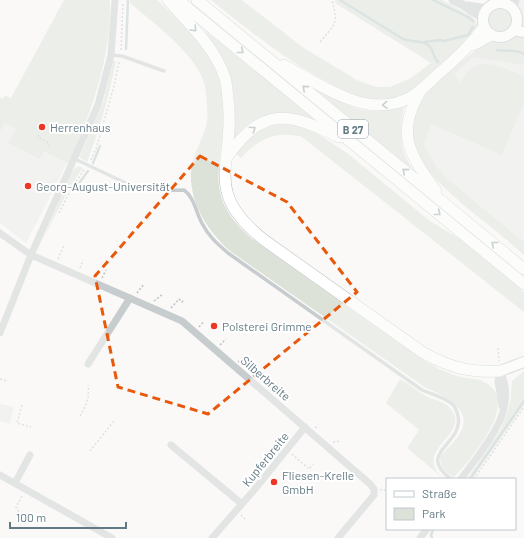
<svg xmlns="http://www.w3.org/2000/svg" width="524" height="538" font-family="Barlow,sans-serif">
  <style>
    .built { fill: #e8e9e8 }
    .green { fill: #dce2d8 }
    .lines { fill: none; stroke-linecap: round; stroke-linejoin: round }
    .stream { stroke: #b9cacb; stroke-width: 2.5 }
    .secondary-casing { stroke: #b7bec2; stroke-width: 12 }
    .trunk-casing { stroke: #b9bec0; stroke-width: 12 }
    .path { stroke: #bec2c4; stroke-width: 1.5; stroke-dasharray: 2 2; stroke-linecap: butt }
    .service { stroke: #c7cccf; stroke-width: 3.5 }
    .minor { stroke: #c7cccf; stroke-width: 7 }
    .tertiary { stroke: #c7cccf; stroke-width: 9 }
    .secondary { stroke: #fff; stroke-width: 10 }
    .trunk { stroke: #fff; stroke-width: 11 }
    .oneway { stroke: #92a2a9 }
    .marked { fill: none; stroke: #e8590c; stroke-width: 3; stroke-dasharray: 8 5; stroke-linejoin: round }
    .poi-dot { fill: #ed3724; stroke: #fff; stroke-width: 1.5 }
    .labels { text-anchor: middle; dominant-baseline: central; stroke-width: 4; stroke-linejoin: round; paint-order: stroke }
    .shield { fill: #fff; stroke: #92a2a9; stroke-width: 1 }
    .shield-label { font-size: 11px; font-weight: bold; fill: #637a84 }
    .poi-label { font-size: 12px; fill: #637a84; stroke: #fff; text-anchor: start }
    .street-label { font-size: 12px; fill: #637a84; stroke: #fff }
  </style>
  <rect width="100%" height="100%" fill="#faf9f7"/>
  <!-- built -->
  <g class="built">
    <polygon points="497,0 524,0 524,242 448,179 437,167 424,145 426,111 465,59 480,47 482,34 477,23 479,13 485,3"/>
    <polygon points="0,97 3,99 17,129 9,143 40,158 43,152 67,163 26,243 0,223"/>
    <polygon points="0,404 14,407 10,424 0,421"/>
  </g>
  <!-- green -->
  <g class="green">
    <path d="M64,0H110C111,60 92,109 69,164L44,152L40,159L8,143L16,129L5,123L0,131V97L3,99L5,95L11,98Z"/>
    <path d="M130,0H157C182,24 212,48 222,83C224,92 224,102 224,111C224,168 200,193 252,239L417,356C431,365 445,373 461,377C468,379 476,378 482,381C524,399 472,458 454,477C445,473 440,467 440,457C446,449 455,442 460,433C475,407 440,395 423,386L230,251C205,229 184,194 193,160C197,148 203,137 206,126C209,118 206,94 205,86C198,55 154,24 130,3Z"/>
    <path d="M211,0H242L304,48L357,80L376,87H390L411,78L431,63L335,3V0H442L470,15C474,18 478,22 477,28C474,38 421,86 409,92C396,100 378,103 363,99C350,95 338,88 327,82C285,59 248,30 211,0Z"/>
    <circle cx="499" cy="20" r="12"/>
    <path d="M204,30L238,56L316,120C286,109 248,110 232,144C239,93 233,72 204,30Z"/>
    <path d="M516,36L524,37V65L474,57L454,74L461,83C473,51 501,67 524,76V103L502,155L431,124L424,145L437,167L448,179L524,242V255C507,240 490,226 472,212C440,185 394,150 420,103C430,84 463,60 480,47L487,42L500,43Z"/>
    <path d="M113,60L116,61C109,95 100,129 87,162L79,157L103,103Z"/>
    <path d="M292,72C316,86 344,110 372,111C384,112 394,108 405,105C398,129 399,154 416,173Z"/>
    <path d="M276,124L298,125L315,132L347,153L430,221L460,239L524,292V312L302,137C276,130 259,139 241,158L236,154C248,139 257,128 276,124Z"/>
    <polygon points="78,166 83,168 71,185 41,243 72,171"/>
    <polygon points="524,371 524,405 472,479 467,479 501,429 510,403 512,381"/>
    <path d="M400,379C409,384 417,391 426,396C435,401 446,401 452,410C470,436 411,449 444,479L407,448L419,430L386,403Z"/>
  </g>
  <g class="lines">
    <!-- stream -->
    <g class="stream">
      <path d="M340,0L403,39C411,42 426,40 431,48C434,53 433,57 438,62"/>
      <polyline points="433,0 468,17 473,21"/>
      <polyline points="424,42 440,40 444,41 468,35 473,27"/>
      <polyline points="126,49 128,0"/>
      <path d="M497,50C506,52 516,49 524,54"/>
      <polyline points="93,163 100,146"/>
      <polyline points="77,186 88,171"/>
      <polyline points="470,479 524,401"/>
      <polyline points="432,538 431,535 433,530"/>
    </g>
    <defs>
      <g id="secondary">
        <circle cx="500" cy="20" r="17"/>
        <polyline points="514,30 524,32"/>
        <polyline points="500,371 524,362"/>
      </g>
      <g id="trunk">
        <path d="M168,0C189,24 215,47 225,78C227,84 227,92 228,99C236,165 200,189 264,240L422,352C448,367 470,373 500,371"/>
        <polyline points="178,0 524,284"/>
        <polyline points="197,0 524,269"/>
        <polyline points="473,45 491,35"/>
        <path d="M284,65C321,85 368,121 411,97C421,91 429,83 437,75C455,60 470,46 484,27"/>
        <path d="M420,92C395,134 410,155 436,191"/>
        <path d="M227,157C263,106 288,112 339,137"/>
      </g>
    </defs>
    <!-- secondary casing -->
    <use href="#secondary" class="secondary-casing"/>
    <!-- trunk casing -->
    <use href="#trunk" class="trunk-casing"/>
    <!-- path -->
    <g class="path">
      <path d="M320,42C336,23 338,24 332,0"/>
      <polyline points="121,50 123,2"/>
      <polyline points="39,135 38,137 47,142 50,147"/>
      <polyline points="91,160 96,149 114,86 119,62"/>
      <polyline points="59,213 73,186 84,170"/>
      <polyline points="58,259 64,245"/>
      <polyline points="80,268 83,260"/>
      <polyline points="102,278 106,270"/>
      <polyline points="137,293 144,284"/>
      <polyline points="154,301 163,294"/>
      <polyline points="171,308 179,299 182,302 184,299"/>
      <polyline points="199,327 204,321"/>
      <polyline points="220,345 226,339"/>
      <polyline points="498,348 499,361"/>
      <polyline points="238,362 246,356"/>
      <polyline points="0,379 8,381"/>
      <polyline points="262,382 268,375"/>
      <polyline points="22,405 17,423 31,427"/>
      <path d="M80,416C86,405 90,398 88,385"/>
      <polyline points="315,428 318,425"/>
      <polyline points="333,442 340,441"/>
      <polyline points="90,451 114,421"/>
      <polyline points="292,454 309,469 313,464"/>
      <polyline points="474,479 524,407"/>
      <polyline points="380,490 383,489 387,492"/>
      <polyline points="22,496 16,507 22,517 31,521 33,518"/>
      <polyline points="241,515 245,519"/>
      <polyline points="24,518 26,515"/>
    </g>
    <!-- service -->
    <g class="service">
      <polyline points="111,55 122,56 164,71"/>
      <path d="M75,159L136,188L150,191L184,190C195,198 196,214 203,225C209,237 219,245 228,253L422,390C431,394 443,397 451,403C455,406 457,411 458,416C464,445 415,452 451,479"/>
    </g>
    <!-- minor -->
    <g class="minor">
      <polyline points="506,4 508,0"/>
      <polyline points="513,10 516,0"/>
      <polyline points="0,233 31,255 45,261 182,321 370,484 374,489 374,495 338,538"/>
      <polyline points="0,333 31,255 98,105 111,55 115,0"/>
      <polyline points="88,364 130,298"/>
      <polyline points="500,371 498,382 502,406"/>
      <polyline points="171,445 242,504"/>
      <polyline points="0,475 112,538"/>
      <path d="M461,479C483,448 520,410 500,371"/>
      <polyline points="15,483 30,455"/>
      <polyline points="212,538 255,489 305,427"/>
      <polyline points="420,538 427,529"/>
    </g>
    <!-- tertiary -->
    <g class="tertiary">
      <polyline points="453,0 463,5 483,18"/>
      <polyline points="468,6 487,9"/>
    </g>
    <!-- secondary -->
    <use href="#secondary" class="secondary"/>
    <!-- trunk -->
    <use href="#trunk" class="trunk"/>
  </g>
  <!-- one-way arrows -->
  <defs><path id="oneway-chevron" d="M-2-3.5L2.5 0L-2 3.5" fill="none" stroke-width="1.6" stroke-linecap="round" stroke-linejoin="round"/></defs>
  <g class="oneway">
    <use href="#oneway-chevron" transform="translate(194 29) rotate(47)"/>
    <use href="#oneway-chevron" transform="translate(241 51) rotate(39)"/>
    <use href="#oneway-chevron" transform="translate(305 88) rotate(-140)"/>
    <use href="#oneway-chevron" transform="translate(385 105) rotate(176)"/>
    <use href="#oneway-chevron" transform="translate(253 129) rotate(-34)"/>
    <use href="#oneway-chevron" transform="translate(405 171) rotate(-140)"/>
    <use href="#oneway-chevron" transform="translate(438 213) rotate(39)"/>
    <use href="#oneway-chevron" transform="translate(494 244) rotate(-141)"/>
  </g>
  <!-- marked area -->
  <path d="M0 0H524V538H0ZM200,156L287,202L357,292L208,414L118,387L95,276Z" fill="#faf9f7" fill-opacity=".55" fill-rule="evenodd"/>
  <path class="marked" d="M200,156L287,202L357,292L208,414L118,387L95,276Z"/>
  <!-- markers -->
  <g class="poi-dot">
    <circle cx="42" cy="127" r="4"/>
    <circle cx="28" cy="186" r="4"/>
    <circle cx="214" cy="326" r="4"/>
    <circle cx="274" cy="482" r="4"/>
  </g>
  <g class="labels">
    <!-- shield labels -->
    <rect class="shield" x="338" y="120" width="30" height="18" rx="3"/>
    <g class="shield-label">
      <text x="353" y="129">B 27</text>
    </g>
    <!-- poi labels -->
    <g class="poi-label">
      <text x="50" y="127">Herrenhaus</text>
      <text x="36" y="186">Georg-August-Universität</text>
      <text x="222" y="326">Polsterei Grimme</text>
      <text x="282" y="475">Fliesen-Krelle<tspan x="282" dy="14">GmbH</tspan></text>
    </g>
    <!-- street labels -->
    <g class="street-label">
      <text transform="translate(266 378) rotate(41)">Silberbreite</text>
      <text transform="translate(265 459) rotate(-51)">Kupferbreite</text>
    </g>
  </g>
  <!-- legend -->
  <rect x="386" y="478" width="130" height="52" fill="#ffffff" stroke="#c1cace"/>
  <rect x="394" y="491" width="20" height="6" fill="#ffffff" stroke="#c1cace"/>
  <text x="422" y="498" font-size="12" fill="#637a84">Straße</text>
  <rect x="394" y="508" width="20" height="12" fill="#dce2d8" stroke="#c1cace"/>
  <text x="422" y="518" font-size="12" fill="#637a84">Park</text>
  <!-- scale -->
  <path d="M10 522v6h116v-6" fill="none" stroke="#637a84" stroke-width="2"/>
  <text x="16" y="522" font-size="12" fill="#637a84" stroke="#ffffff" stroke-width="3" paint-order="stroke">100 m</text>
</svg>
